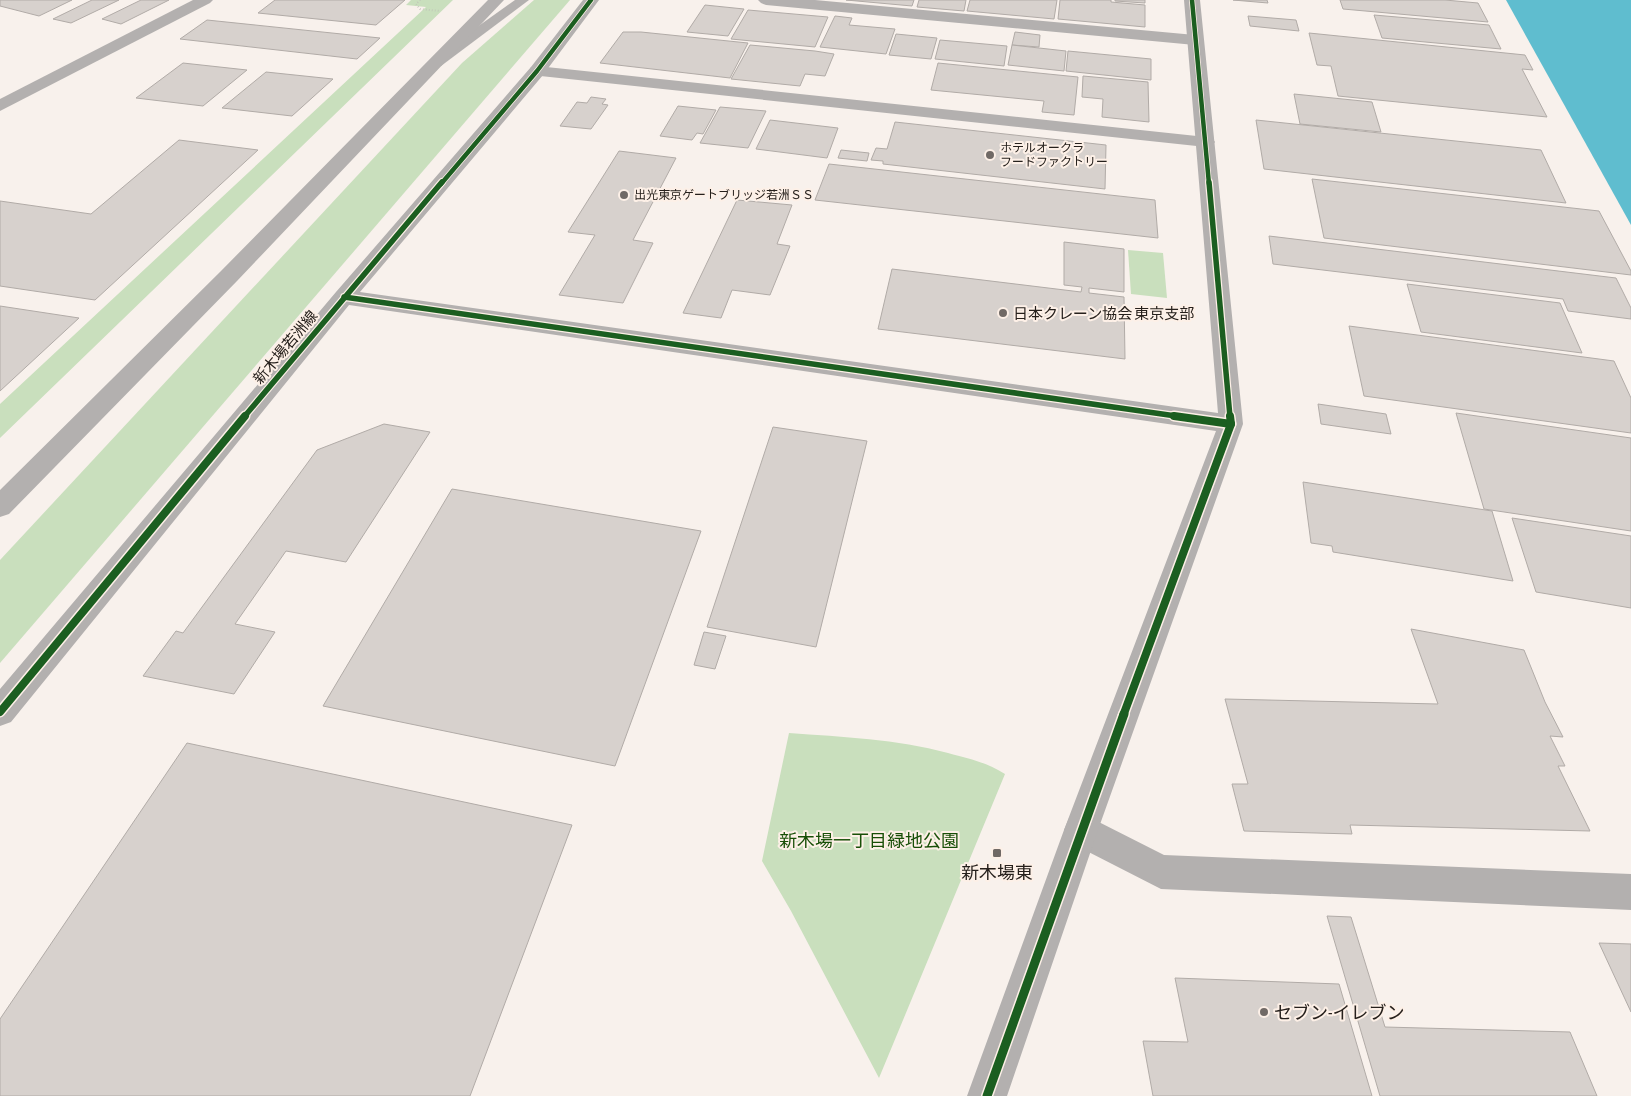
<svg xmlns="http://www.w3.org/2000/svg" width="1631" height="1096" font-family="'Asap Condensed','Noto Sans JP',sans-serif">
  <style>
    .green { fill: #c9dfbd }
    .water { fill: #5fbdcf }
    .building { fill: #d7d1cd; stroke: #b1aba7 }
    .lines { fill: none; stroke-linecap: round; stroke-linejoin: round }
    .path { stroke: #bbb6b5; stroke-width: 2; stroke-dasharray: 0.5 2.5; stroke-linecap: butt }
    .service { fill: #b3b0af; fill-rule: evenodd }
    .minor { fill: #b3b0af; fill-rule: evenodd }
    .tertiary { fill: #b3b0af; fill-rule: evenodd }
    .cycleway-far3-casing { stroke: #fdf0e7; stroke-width: 6 }
    .cycleway-far2-casing { stroke: #fdf0e7; stroke-width: 8 }
    .cycleway-far1-casing { stroke: #fdf0e7; stroke-width: 11 }
    .cycleway-casing { stroke: #fdf0e7; stroke-width: 12 }
    .cycleway-far3 { stroke: #1b5e20; stroke-width: 4.5 }
    .cycleway-far2 { stroke: #1b5e20; stroke-width: 5.5 }
    .cycleway-far1 { stroke: #1b5e20; stroke-width: 8 }
    .cycleway { stroke: #1b5e20; stroke-width: 9 }
    .poi-dot { fill: #706965; stroke: #fdf0e7; stroke-width: 2 }
    .labels { text-anchor: middle; dominant-baseline: central; stroke-width: 4; stroke-linejoin: round; paint-order: stroke }
    .far-poi-label { font-size: 12px; fill: #26201c; stroke: #fdf0e7; text-anchor: start }
    .poi-label { font-size: 15px; fill: #26201c; stroke: #fdf0e7; text-anchor: start }
    .street-label { font-size: 15px; fill: #26201c; stroke: #fdf0e7 }
    .near-park-label { font-size: 18px; fill: #184f07; stroke: #fdf0e7 }
    .near-poi-label { font-size: 18px; fill: #26201c; stroke: #fdf0e7 }
  </style>
  <rect width="100%" height="100%" fill="#f8f1ec"/>
  <!-- green -->
  <g class="green">
    <polygon points="411,0 453,0 0,438 0,404 426,7 406,5"/>
    <polygon points="534,0 570,0 0,663 0,560 462,63"/>
    <polygon points="1128,250 1163,253 1167,298 1131,294"/>
    <path d="M789,733C843,737 896,739 948,753C970,759 986,762 1005,774L879,1078L791,911L762,861Z"/>
  </g>
  <!-- water -->
  <polygon class="water" points="1506,0 1631,0 1631,225"/>
  <!-- building -->
  <g class="building">
    <polygon points="0,0 72,0 39,16 0,6"/>
    <polygon points="92,0 119,0 71,23 53,19"/>
    <polygon points="141,0 169,0 121,24 102,19"/>
    <polygon points="275,0 405,0 376,25 258,13"/>
    <polygon points="846,0 914,0 912,6"/>
    <polygon points="919,0 966,0 964,11 917,7"/>
    <polygon points="970,0 1057,0 1054,19 967,11"/>
    <polygon points="1060,0 1111,0 1111,2 1145,5 1145,27 1058,19"/>
    <polygon points="1145,0 1145,3 1115,1 1115,0"/>
    <polygon points="1233,0 1267,0 1268,3"/>
    <polygon points="1340,0 1445,0 1478,3 1488,22 1343,9"/>
    <polygon points="705,5 744,9 728,36 687,32"/>
    <polygon points="748,10 828,17 815,47 731,39"/>
    <polygon points="1374,15 1489,25 1501,49 1382,38"/>
    <polygon points="835,16 852,18 849,25 895,29 886,54 820,47"/>
    <polygon points="1248,16 1296,20 1299,31 1250,26"/>
    <polygon points="207,20 380,38 357,59 180,39"/>
    <polygon points="623,32 641,32 748,43 730,78 600,63"/>
    <polygon points="1015,32 1040,35 1039,47 1012,45"/>
    <polygon points="1309,33 1525,55 1533,70 1522,69 1547,117 1338,96 1331,66 1317,65"/>
    <polygon points="896,34 937,38 931,59 889,55"/>
    <polygon points="940,40 1007,46 1004,66 935,59"/>
    <polygon points="750,45 815,51 834,54 825,76 805,74 800,86 731,79"/>
    <polygon points="1012,45 1066,51 1064,71 1008,65"/>
    <polygon points="1068,51 1151,59 1151,80 1066,71"/>
    <polygon points="183,63 247,70 203,106 136,98"/>
    <polygon points="938,63 1078,77 1074,115 1042,112 1044,101 931,90"/>
    <polygon points="266,72 333,79 292,116 222,108"/>
    <polygon points="1083,76 1148,82 1149,122 1102,117 1103,99 1082,97"/>
    <polygon points="1294,94 1372,102 1381,132 1300,124"/>
    <polygon points="591,97 606,99 602,104 608,105 591,129 560,126 577,102 587,103"/>
    <polygon points="678,106 716,110 703,134 697,133 692,140 660,136"/>
    <polygon points="720,107 766,111 748,148 700,143"/>
    <polygon points="770,120 838,128 827,158 756,149"/>
    <polygon points="1256,120 1541,150 1566,203 1264,169"/>
    <polygon points="895,122 1106,145 1105,189 883,164 883,161 871,160 876,148 887,149"/>
    <polygon points="179,140 258,150 95,300 0,286 0,201 91,214"/>
    <polygon points="841,150 869,153 867,161 838,158"/>
    <polygon points="619,151 676,158 633,240 653,243 623,303 559,295 595,235 568,232"/>
    <polygon points="829,164 1155,200 1158,238 815,200"/>
    <polygon points="1312,179 1599,211 1631,271 1631,275 1324,238"/>
    <polygon points="737,200 792,205 777,244 790,246 770,295 732,290 721,318 683,313"/>
    <polygon points="1269,236 1616,278 1631,308 1631,319 1568,311 1563,299 1273,264"/>
    <polygon points="1064,242 1124,249 1124,292 1089,288 1089,293 1124,297 1125,359 878,329 892,269 1081,292 1082,287 1064,285"/>
    <polygon points="1407,284 1560,303 1582,353 1421,332"/>
    <polygon points="0,306 79,318 0,391"/>
    <polygon points="1349,326 1614,361 1631,398 1631,433 1364,396"/>
    <polygon points="1318,404 1386,414 1391,434 1321,424"/>
    <polygon points="1456,413 1631,438 1631,531 1484,509"/>
    <polygon points="384,424 430,432 346,562 286,551 235,624 275,632 234,694 143,676 176,631 183,633 317,450"/>
    <polygon points="773,427 867,441 816,647 707,627"/>
    <polygon points="1303,482 1492,511 1513,581 1333,552 1332,546 1311,543"/>
    <polygon points="452,489 701,531 615,766 323,706"/>
    <polygon points="1512,518 1631,536 1631,608 1536,592"/>
    <polygon points="1411,629 1524,650 1545,702 1563,737 1550,736 1565,766 1558,766 1590,831 1350,825 1352,834 1244,831 1232,784 1248,784 1225,699 1438,704"/>
    <polygon points="704,632 726,636 715,669 694,665"/>
    <polygon points="187,743 572,825 470,1096 0,1096 0,1019"/>
    <polygon points="1327,916 1351,917 1385,1027 1570,1032 1597,1096 1380,1096"/>
    <polygon points="1599,943 1631,944 1631,1012"/>
    <polygon points="1175,978 1339,984 1372,1096 1153,1096 1143,1041 1188,1042"/>
  </g>
  <g class="lines">
    <!-- path -->
    <polyline class="path" points="420,0 416,4 420,9 440,11"/>
    <!-- service -->
    <polygon class="service" points="515,0 529,0 441,66 431,66 429,63 431,60"/>
    <!-- minor -->
    <g class="minor">
      <polygon points="758,0 815,0 1195,35 1201,37 1203,40 1201,43 1195,45 766,5 761,3"/>
      <polygon points="537,66 1206,137 1212,138 1215,142 1212,146 1206,147 531,75 529,71 531,67"/>
      <polygon points="1081,813 1164,855 1631,874 1631,910 1161,889 1069,842 1064,830 1069,818"/>
    </g>
    <!-- tertiary -->
    <g class="tertiary">
      <polygon points="193,0 213,0 210,3 0,111 0,99"/>
      <polygon points="488,0 504,0 237,281 9,514 0,517 0,490 221,271"/>
      <polygon points="583,0 599,0 543,75 360,292 1218,413 1184,0 1200,0 1243,424 1098,830 1007,1096 967,1096 1064,830 1216,431 349,305 11,722 0,726 0,689 336,292 531,67"/>
    </g>
    <defs>
      <g id="cycleway-far3">
        <polyline points="1192,0 1209,184"/>
        <polyline points="441,184 537,71 591,0"/>
      </g>
      <g id="cycleway-far2">
        <polyline points="1209,182 1230,417"/>
        <polyline points="344,297 1183,417"/>
        <polyline points="244,417 442,182"/>
      </g>
      <g id="cycleway-far1">
        <polyline points="1174,416 1231,424"/>
        <polyline points="0,712 245,416"/>
        <polyline points="1123,716 1231,424 1230,416"/>
      </g>
      <polyline id="cycleway" points="987,1096 1124,714"/>
    </defs>
    <!-- cycleway-far3 casing -->
    <use href="#cycleway-far3" class="cycleway-far3-casing"/>
    <!-- cycleway-far2 casing -->
    <use href="#cycleway-far2" class="cycleway-far2-casing"/>
    <!-- cycleway-far1 casing -->
    <use href="#cycleway-far1" class="cycleway-far1-casing"/>
    <!-- cycleway casing -->
    <use href="#cycleway" class="cycleway-casing"/>
    <!-- cycleway-far3 -->
    <use href="#cycleway-far3" class="cycleway-far3"/>
    <!-- cycleway-far2 -->
    <use href="#cycleway-far2" class="cycleway-far2"/>
    <!-- cycleway-far1 -->
    <use href="#cycleway-far1" class="cycleway-far1"/>
    <!-- cycleway -->
    <use href="#cycleway" class="cycleway"/>
  </g>
  <!-- markers -->
  <g class="poi-dot">
    <circle cx="990" cy="155" r="5"/>
    <circle cx="624" cy="195" r="5"/>
    <circle cx="1003" cy="313" r="5"/>
    <rect x="992" y="848" width="10" height="10" rx="2.5"/>
    <circle cx="1264" cy="1012" r="5"/>
  </g>
  <g class="labels">
    <!-- far-poi labels -->
    <g class="far-poi-label">
      <text x="1000" y="148">ホテルオークラ<tspan x="1000" dy="14">フードファクトリー</tspan></text>
      <text x="634" y="195">出光東京ゲートブリッジ若洲ＳＳ</text>
    </g>
    <!-- poi labels -->
    <g class="poi-label">
      <text x="1013" y="313">日本クレーン協会 東京支部</text>
    </g>
    <!-- street labels -->
    <g class="street-label">
      <text transform="translate(285 347) rotate(-50)">新木場若洲線</text>
    </g>
    <!-- near-park labels -->
    <g class="near-park-label">
      <text x="869" y="840">新木場一丁目緑地公園</text>
    </g>
    <!-- near-poi labels -->
    <g class="near-poi-label">
      <text x="997" y="872">新木場東</text>
      <text x="1274" y="1012" text-anchor="start">セブン-イレブン</text>
    </g>
  </g>
</svg>
